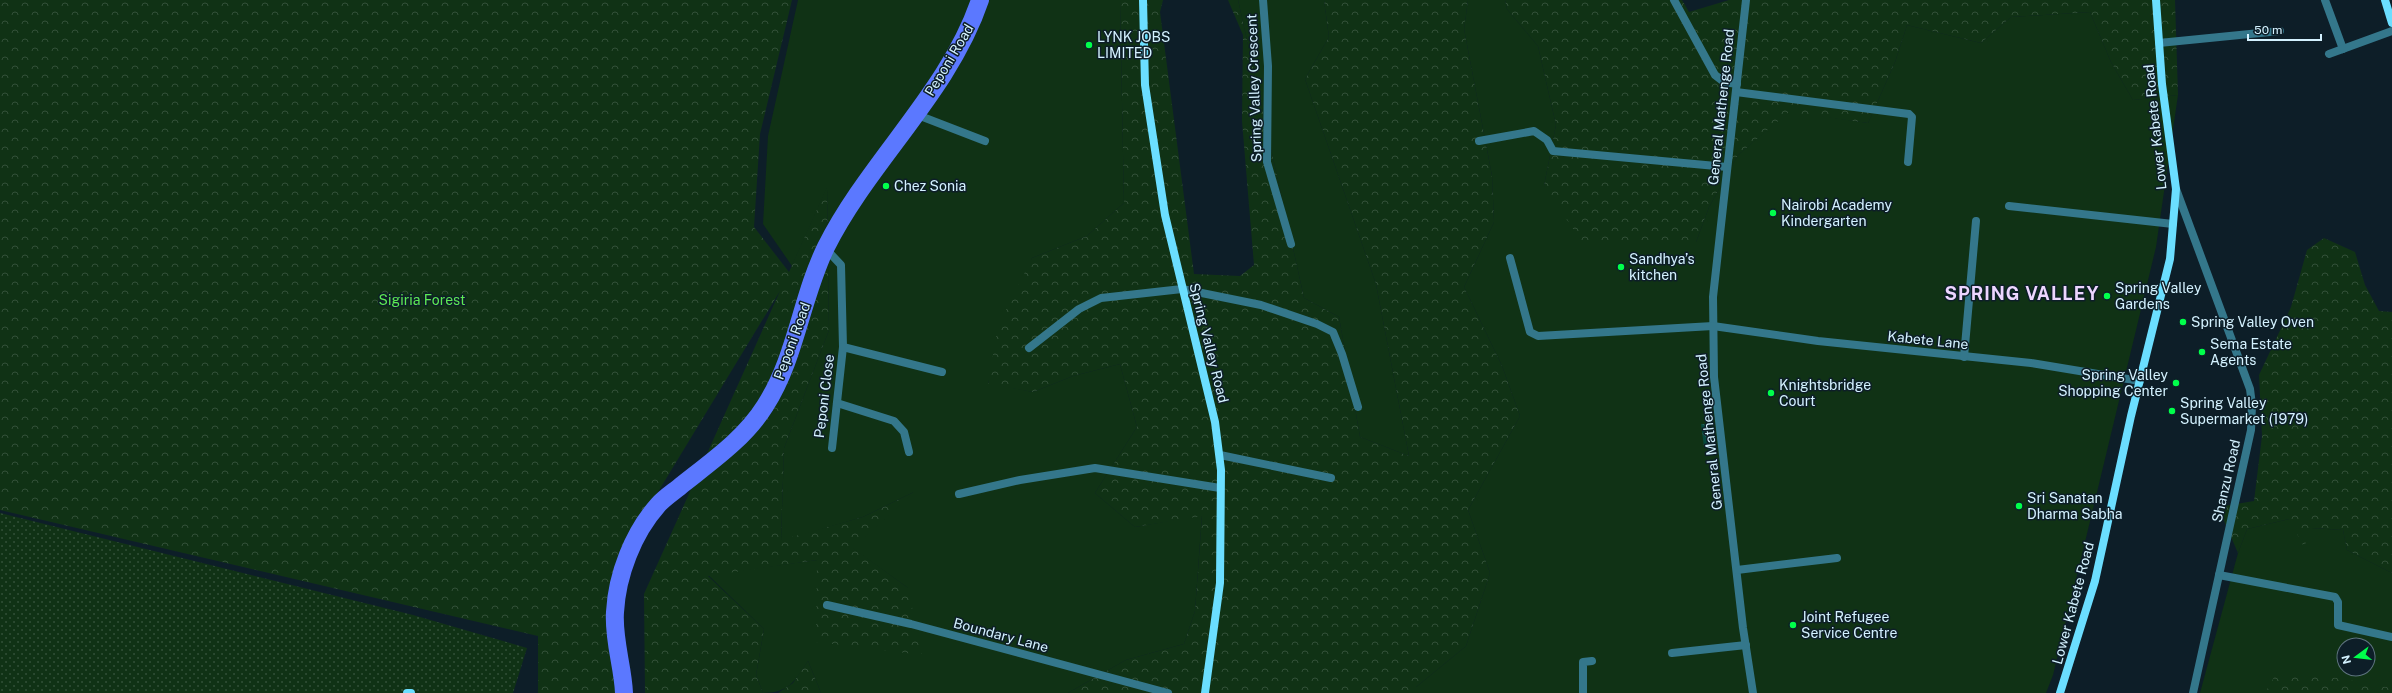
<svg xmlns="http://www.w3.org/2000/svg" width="2392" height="693" font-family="'Public Sans',sans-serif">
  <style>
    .grass { fill: #103215; fill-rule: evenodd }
    .forest { fill: url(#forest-crowns) }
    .park { fill: url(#park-dots) }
    .water { fill: url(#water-waves) }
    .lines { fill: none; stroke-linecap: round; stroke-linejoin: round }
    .street { stroke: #34778b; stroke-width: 8 }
    .secondary { stroke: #6bdeff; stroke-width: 8 }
    .primary { stroke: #5b78ff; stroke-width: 18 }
    .poi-dot { fill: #00ff4b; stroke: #0d1e28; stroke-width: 1.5 }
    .labels { text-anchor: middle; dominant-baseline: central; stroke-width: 3; stroke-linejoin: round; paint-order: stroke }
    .poi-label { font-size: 14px; fill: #d4f2ff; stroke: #0d1e28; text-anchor: start }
    .street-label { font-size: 14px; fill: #d4f2ff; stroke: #0d1e28 }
    .park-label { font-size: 14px; fill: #5dea54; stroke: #0d1e28 }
    .district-label { font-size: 18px; font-weight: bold; letter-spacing: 1px; fill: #edd6ff; stroke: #0d1e28 }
  </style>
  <defs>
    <pattern id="forest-crowns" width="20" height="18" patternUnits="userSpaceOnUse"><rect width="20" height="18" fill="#103215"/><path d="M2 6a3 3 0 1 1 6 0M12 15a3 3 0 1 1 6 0" fill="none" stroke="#325038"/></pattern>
    <pattern id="park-dots" width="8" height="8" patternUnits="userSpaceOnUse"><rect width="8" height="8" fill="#103215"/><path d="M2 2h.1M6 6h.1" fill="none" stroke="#325038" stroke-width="1.8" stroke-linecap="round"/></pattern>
    <pattern id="water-waves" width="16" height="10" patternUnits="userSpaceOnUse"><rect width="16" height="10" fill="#05483d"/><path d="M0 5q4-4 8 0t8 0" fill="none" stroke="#29635a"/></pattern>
  </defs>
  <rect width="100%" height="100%" fill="#0d1e28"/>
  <!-- grass -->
  <g class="grass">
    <path d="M798,0H1120L1124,203L1087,236L1032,258L988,383L1033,392L1073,376L1120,364L1137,427L1095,493L1135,527L1202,515L1195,611L1184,644L1126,660L1068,693H821L808,661C795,681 789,693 763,693L756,675L764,629L708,575L817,560L908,588L852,548L914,492L863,517L781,541L784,448L829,330L827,188L792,266L763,224L768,136Z"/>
    <polygon points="1238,0 1324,0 1329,37 1305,79 1376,284 1409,456 1360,437 1339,317 1304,298"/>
    <polygon points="1468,0 1505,0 1507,9 1538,46 1556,125 1544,186 1696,242 1709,207 1738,155 1789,111 1868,123 1895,62 1907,25 1981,43 2011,17 2090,12 2111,62 2133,100 2178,95 2156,247 2053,675 2046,693 1416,693 1416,687 1466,646 1490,573 1468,510 1520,416 1502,366 1464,287 1494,222 1492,176 1464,29"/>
    <path d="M2289,519L2312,528L2343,530L2347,550L2392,573V693H2200L2238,553L2247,529ZM2344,645H2368V669H2344Z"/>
  </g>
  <!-- forest -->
  <g class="forest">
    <polygon points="0,0 792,0 760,134 754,227 789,272 827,187 829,330 784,448 781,540 863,517 916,491 853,548 908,588 922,655 816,642 817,560 708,576 764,629 756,675 763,693 645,693 644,594 780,291 621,553 619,693 538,693 538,636 0,510"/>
    <polygon points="1120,0 1163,0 1160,12 1194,274 1240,276 1254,265 1242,121 1243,35 1228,0 1238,0 1304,298 1339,317 1360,437 1409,456 1376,284 1305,79 1329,37 1324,0 1468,0 1464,29 1492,176 1494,222 1464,287 1502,366 1520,416 1468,510 1490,573 1466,646 1416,687 1416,693 1068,693 1126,660 1184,644 1195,611 1202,516 1135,527 1095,493 1137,427 1120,364 1073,376 1033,392 988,384 998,326 1032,258 1087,236 1124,203"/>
    <polygon points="1505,0 1682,0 1689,12 1729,0 2175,0 2178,95 2133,100 2111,62 2090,12 2011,17 1981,43 1907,25 1895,62 1868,123 1789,112 1738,155 1709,207 1696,242 1582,242 1544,186 1556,125 1538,46 1507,9"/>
    <polygon points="2324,238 2355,252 2365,285 2379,311 2392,312 2392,573 2347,550 2343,530 2312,528 2304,547 2289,519 2247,529 2238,553 2218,507 2254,501 2262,436 2259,375 2291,307 2307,250"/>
    <polygon points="808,661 821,693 778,693 793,683"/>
    <polygon points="2277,672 2326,676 2392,688 2392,693 2265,693"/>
  </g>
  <!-- park -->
  <polygon class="park" points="0,513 413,615 527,648 513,693 0,693"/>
  <!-- water -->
  <polygon class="water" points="1701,424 1709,424 1713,455 1709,455 1708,447 1704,447"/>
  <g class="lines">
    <!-- street -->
    <g class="street">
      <polyline points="1263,0 1268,66 1267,162 1291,244"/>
      <polyline points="1674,0 1715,75 1724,82 1737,84"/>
      <polyline points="1746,0 1713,297 1714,377 1743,628 1753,693"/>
      <polyline points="2325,0 2343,49"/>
      <polyline points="2159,43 2280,31"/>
      <polyline points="2329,54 2392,31"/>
      <polyline points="1736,92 1909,114 1912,117 1908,162"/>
      <polyline points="915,114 985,141"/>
      <polyline points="1479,141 1534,131 1547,140 1553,151 1727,167"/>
      <polyline points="2176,189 2250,389 2252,405 2251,430 2193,693"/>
      <polyline points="2009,206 2173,224"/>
      <polyline points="826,249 841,265 843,347 832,448"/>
      <polyline points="1510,258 1530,332 1538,336 1713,326 1818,341 2031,363 2140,381"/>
      <polyline points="843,347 942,372"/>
      <polyline points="1029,348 1079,309 1101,298 1182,289 1261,305 1317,324 1333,332 1342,354 1358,407"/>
      <polyline points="1964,357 1976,221"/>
      <polyline points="837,403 894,421 904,432 909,452"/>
      <polyline points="1220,455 1331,478"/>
      <polyline points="959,494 1020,480 1095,468 1220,488"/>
      <polyline points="1737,570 1837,558"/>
      <polyline points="2219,575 2335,597 2338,602 2338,625 2392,637"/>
      <polyline points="827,605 911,624 1168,693"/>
      <polyline points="1672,653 1746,645"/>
      <polyline points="1583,693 1583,662 1592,661"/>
    </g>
    <!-- secondary -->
    <g class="secondary">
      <polyline points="1143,0 1145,85 1165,215 1215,422 1221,470 1220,583 1205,693"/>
      <polyline points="2385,0 2392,23"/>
      <polyline points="407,693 411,693"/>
      <polyline points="2060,693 2095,581 2131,416 2170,259 2176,189 2162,84 2156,0"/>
    </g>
    <!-- primary -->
    <path class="primary" d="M624,693C623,667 613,639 615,612C617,575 633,533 658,505C665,497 675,491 683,484C712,461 745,438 765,406C796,358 801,298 826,247C869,161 949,92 980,0"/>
  </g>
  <!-- markers -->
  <g class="poi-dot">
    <circle cx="1089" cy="45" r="4"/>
    <circle cx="886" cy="186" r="4"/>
    <circle cx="1773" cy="213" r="4"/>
    <circle cx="1621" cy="267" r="4"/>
    <circle cx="2107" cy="296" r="4"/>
    <circle cx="2183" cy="322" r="4"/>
    <circle cx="2202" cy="352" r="4"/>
    <circle cx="2176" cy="383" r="4"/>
    <circle cx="1771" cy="393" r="4"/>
    <circle cx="2172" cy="411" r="4"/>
    <circle cx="2019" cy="506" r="4"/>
    <circle cx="1793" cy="625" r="4"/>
  </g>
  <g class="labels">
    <!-- poi labels -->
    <g class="poi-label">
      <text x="1097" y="37">LYNK JOBS<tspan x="1097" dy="16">LIMITED</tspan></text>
      <text x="894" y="186">Chez Sonia</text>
      <text x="1781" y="205">Nairobi Academy<tspan x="1781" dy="16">Kindergarten</tspan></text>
      <text x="1629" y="259">Sandhya’s<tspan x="1629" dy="16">kitchen</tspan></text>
      <text x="2115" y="288">Spring Valley<tspan x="2115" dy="16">Gardens</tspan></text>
      <text x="2191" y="322">Spring Valley Oven</text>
      <text x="2210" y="344">Sema Estate<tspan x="2210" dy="16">Agents</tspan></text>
      <text x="2168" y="375" text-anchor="end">Spring Valley<tspan x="2168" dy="16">Shopping Center</tspan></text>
      <text x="1779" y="385">Knightsbridge<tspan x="1779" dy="16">Court</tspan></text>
      <text x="2180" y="403">Spring Valley<tspan x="2180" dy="16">Supermarket (1979)</tspan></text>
      <text x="2027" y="498">Sri Sanatan<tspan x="2027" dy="16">Dharma Sabha</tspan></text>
      <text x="1801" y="617">Joint Refugee<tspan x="1801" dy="16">Service Centre</tspan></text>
    </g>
    <!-- street labels -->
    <g class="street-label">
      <text transform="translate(949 60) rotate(-59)">Peponi Road</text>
      <text transform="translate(1254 88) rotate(-92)">Spring Valley Crescent</text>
      <text transform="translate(1721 107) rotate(-84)">General Mathenge Road</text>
      <text transform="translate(2155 127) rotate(-96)">Lower Kabete Road</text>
      <text transform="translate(1928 340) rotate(6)">Kabete Lane</text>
      <text transform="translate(792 341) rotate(-70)">Peponi Road</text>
      <text transform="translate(1209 343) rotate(76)">Spring Valley Road</text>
      <text transform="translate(824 396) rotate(-83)">Peponi Close</text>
      <text transform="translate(1709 432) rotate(-96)">General Mathenge Road</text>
      <text transform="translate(2226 481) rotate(-77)">Shanzu Road</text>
      <text transform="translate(2073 603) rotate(-75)">Lower Kabete Road</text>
      <text transform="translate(1001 635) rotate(15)">Boundary Lane</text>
    </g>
    <!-- park labels -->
    <g class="park-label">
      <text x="422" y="300">Sigiria Forest</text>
    </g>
    <!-- district labels -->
    <g class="district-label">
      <text x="2022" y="293">SPRING VALLEY</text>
    </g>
  </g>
  <!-- north arrow -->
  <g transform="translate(2356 657) rotate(255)"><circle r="19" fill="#0d1e28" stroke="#5d737e"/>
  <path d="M0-3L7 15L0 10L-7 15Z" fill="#00ff4b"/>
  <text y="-6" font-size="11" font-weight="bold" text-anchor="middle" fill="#d4f2ff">N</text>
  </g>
  <!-- scale -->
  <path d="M2248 34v6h73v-6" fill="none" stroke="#d4f2ff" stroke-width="2"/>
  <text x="2254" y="34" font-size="12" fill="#d4f2ff" stroke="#0d1e28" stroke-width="3" paint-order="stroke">50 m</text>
</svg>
